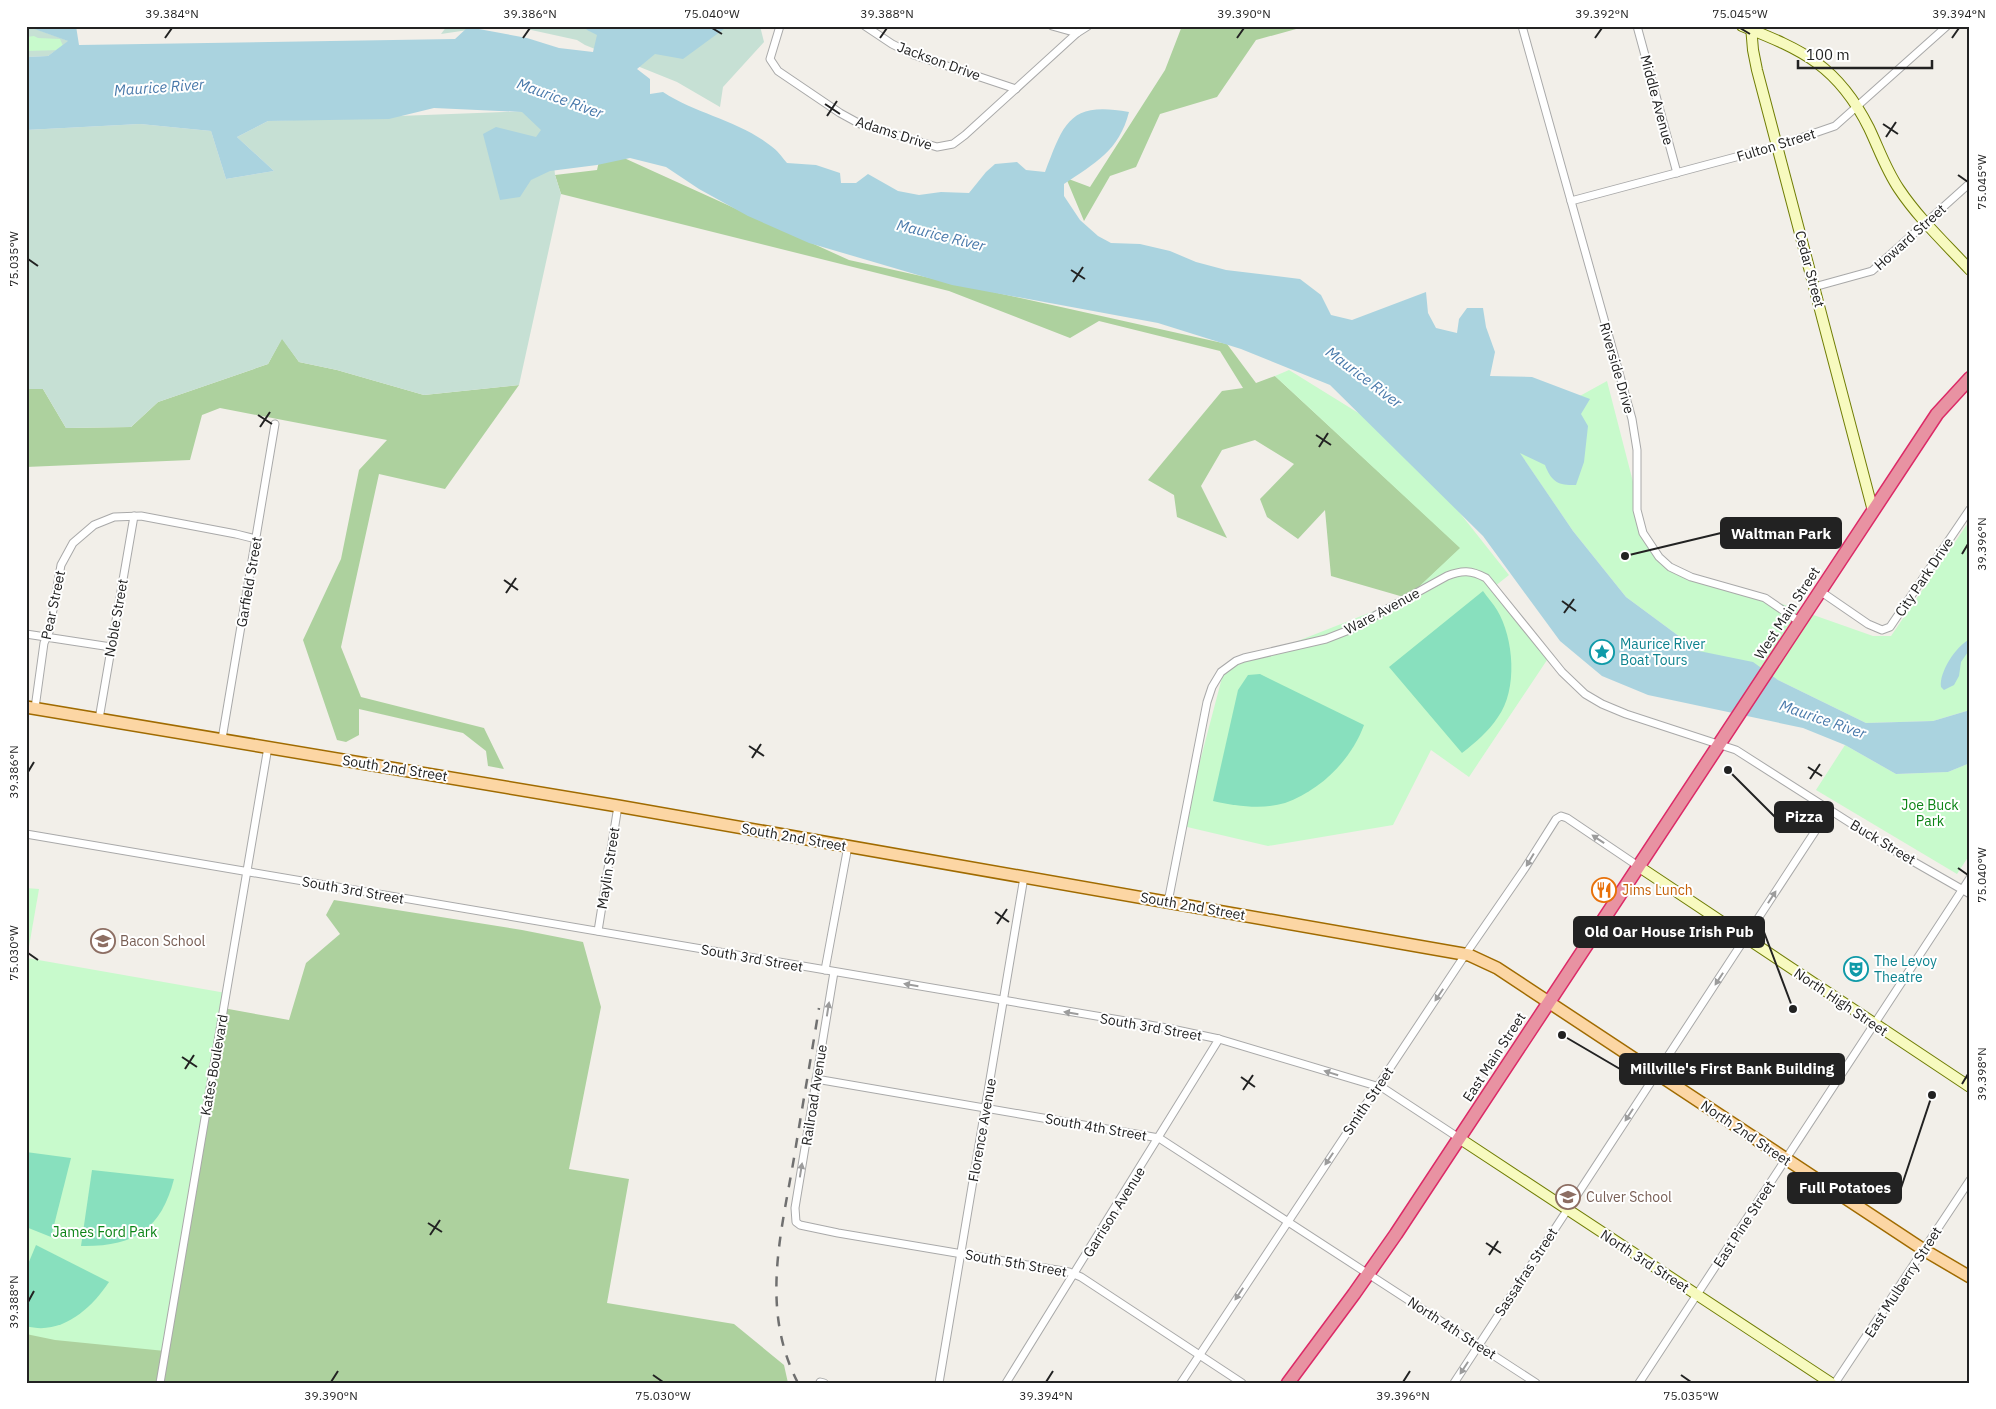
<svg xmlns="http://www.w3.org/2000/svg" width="1996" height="1409" font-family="'IBM Plex Sans',sans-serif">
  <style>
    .forest { fill: #add19e }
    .wetland { fill: #c6e0d4 }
    .park { fill: #c8facc }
    .pitch { fill: #88e0be }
    .water { fill: #aad3df }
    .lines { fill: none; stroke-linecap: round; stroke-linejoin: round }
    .street-casing { stroke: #a9a9a9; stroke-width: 9 }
    .secondary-casing { stroke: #707d05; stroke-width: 12 }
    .primary-casing { stroke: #a06b00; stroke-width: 14 }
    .highway-casing { stroke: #dc2a67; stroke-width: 15 }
    .street { stroke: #fff; stroke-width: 7 }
    .secondary { stroke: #f7fabf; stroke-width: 10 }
    .primary { stroke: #fcd6a4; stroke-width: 11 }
    .highway { stroke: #e892a2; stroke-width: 12 }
    .rail { stroke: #707070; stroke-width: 2.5; stroke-dasharray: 10 10; stroke-linecap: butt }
    .oneway { fill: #9c9c9c }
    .ticks { fill: none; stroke: #222; stroke-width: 2 }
    .labels { text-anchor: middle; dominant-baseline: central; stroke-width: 4; stroke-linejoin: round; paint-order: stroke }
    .street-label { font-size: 14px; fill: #222; stroke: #fff }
    .culture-label { font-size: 14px; fill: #0d838f; stroke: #fff; text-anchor: start }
    .park-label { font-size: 14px; fill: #0c8416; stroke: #fff }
    .food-label { font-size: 14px; fill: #c56008; stroke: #fff; text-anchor: start }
    .education-label { font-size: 14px; fill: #785e54; stroke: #fff; text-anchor: start }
    .water-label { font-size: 15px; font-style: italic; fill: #4a7aab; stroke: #fff }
    .leader { fill: none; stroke: #222; stroke-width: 2 }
    .callout-dot { fill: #222; stroke: #fff; stroke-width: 2 }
    .callout { fill: #222; stroke: #222; stroke-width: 2 }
    .callout-label { font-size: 15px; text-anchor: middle; font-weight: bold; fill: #fff }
    .neatline { fill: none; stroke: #222; stroke-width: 2 }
    .ticks-label { font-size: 12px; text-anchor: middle; fill: #222 }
  </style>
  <rect width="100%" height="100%" fill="#f2efe9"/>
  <!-- forest -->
  <g class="forest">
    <polygon points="1182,26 1307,26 1256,40 1217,97 1160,114 1136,167 1110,176 1084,221 1066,178 1090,187 1165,70"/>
    <polygon points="602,148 849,260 1227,344 1256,383 1275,376 1461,548 1407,598 1331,576 1325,510 1298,539 1267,517 1260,499 1294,464 1255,440 1222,450 1201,486 1227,538 1177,517 1174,495 1148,480 1222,391 1243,388 1220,351 1099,321 1070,338 949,291 561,194 555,175 597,170"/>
    <polygon points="282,338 299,362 337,370 424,395 519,385 445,489 379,474 341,647 361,697 484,728 504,769 488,766 486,751 463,733 359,709 359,735 346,742 337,740 303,640 341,559 359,470 387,440 220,408 202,415 190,460 26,467 26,389 43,389 66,428 131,427 158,402 268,364"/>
    <polygon points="334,900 522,930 583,942 601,1007 569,1169 629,1179 607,1303 734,1324 784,1365 788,1383 26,1383 26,1326 223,1008 289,1020 306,963 340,934 326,915"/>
  </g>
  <!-- wetland -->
  <g class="wetland">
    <polygon points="447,26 495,26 441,34"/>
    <polygon points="513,26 760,26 764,42 723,87 720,107 677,82 585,45 577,40"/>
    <polygon points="26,27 30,27 69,41 48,56 26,57"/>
    <polygon points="533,111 550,126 555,175 561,194 519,385 424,395 337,370 299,362 282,339 268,364 158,402 131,427 66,428 43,389 26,389 26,130 140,124 211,131 226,179 274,171 237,137 268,121"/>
  </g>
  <!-- park -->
  <g class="park">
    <polygon points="34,36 38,38 60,39 64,48 61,50 26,51 26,37"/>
    <polygon points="1289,370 1402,440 1509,575 1494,587 1549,657 1469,777 1431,750 1393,825 1268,846 1183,826 1224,670 1407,598 1460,548 1275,376"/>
    <polygon points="1607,381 1649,544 1665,567 1691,577 1765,598 1873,636 1891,636 1970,520 1970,710 1933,721 1866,723 1778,680 1699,651 1626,597 1573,531 1519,452 1538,419"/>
    <polygon points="1845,745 1896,774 1948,772 1970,763 1970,854 1957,874 1816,790"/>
    <polygon points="26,888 39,889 27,958 226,993 165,1351 55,1340 26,1334"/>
  </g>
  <!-- pitch -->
  <g class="pitch">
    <path d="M1483,591C1487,597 1493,603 1497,610C1514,638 1518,690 1498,717C1488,732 1476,742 1462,753L1389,667Z"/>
    <path d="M1260,674L1364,725C1351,760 1321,790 1285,803C1262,810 1236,806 1213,801L1238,690L1248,675Z"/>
    <polygon points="26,1152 71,1158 51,1237 26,1227"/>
    <path d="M92,1170L174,1179C161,1230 133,1247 81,1246Z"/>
    <path d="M36,1245L109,1282C91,1309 61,1336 26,1326V1269Z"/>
  </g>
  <!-- water -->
  <g class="water">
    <path d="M26,26H76L79,45L455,39L468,27L527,38L559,48L593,52L597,35L587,30L584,26H728L683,59L655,54L637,69L650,79V94L663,92C696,114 738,120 771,146C777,150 782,157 787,163L816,165L840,173L841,183H856L868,174L898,191L919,195L941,192L969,193L986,172L995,164L1017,162L1026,170L1045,172C1064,123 1069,101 1129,112C1119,151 1095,163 1064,184V196L1080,220L1098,236L1111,243L1140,244L1170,251L1196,262L1226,270L1300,279L1321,295L1331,315L1352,320L1426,292L1428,313L1436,328L1457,333L1459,319L1467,308H1483L1486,327L1495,352L1490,376L1532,377L1590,399L1581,414L1588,426L1584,462L1576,485C1558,486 1551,481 1545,465L1520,453L1573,531L1626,597L1699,651L1753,662L1778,680L1866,723L1933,721L1970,710V763L1948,772L1896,774L1845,745L1803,728L1648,695L1602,676L1560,641L1483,536L1330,385L1241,349L1158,323L952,285L809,243L748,216L699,189L666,167L630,158L597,165L550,171L531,180L520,197L500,200L483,134L496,127L536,137L541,130L522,112L434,108L389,119L268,121L237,137L274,171L226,179L211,131L140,124L26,130V57L48,56L68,41Z"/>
    <path d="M1970,639V649L1961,662L1959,676L1954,685L1944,690L1941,687C1939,672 1956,646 1970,639Z"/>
  </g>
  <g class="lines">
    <defs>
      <g id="street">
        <polyline points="780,26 770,59 778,71 840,113 860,124 937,147 953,144 965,135 1077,33 1088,26"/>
        <polyline points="865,26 892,44 914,55 1016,89"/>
        <polyline points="1052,26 1077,33"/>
        <polyline points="1522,26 1632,419 1637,450 1637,510 1643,533 1659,557 1670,567 1691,577 1765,598 1800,622"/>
        <polyline points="1637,26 1677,173"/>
        <polyline points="1571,201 1777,146 1835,126 1947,26"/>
        <polyline points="1814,287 1872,271 1970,183"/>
        <polyline points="1820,591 1868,624 1882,630 1890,627 1970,509"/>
        <polyline points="26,634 111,647"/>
        <polyline points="35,708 44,643 49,632 61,565 73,543 94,525 114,517 141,516 236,534 256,539"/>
        <polyline points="99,719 134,516"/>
        <polyline points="222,739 275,424"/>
        <polyline points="26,834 1167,1028 1219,1039 1383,1088 1459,1138"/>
        <path d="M1168,902L1207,702L1212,687L1221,672L1236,661L1244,658L1326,639L1349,630L1447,576C1462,570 1471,570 1486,578L1562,672L1585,694L1602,704L1626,714L1736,750L1888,847L1970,894"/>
        <polyline points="598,931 618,806"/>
        <polyline points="825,970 848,846"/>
        <polyline points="834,972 795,1208 796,1222 800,1225 838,1233 1069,1272 1081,1277 1242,1383"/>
        <polyline points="816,1079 1159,1138 1536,1383"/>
        <polyline points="820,1382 824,1383"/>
        <polyline points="160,1383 268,747"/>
        <polyline points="939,1383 1024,877"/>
        <polyline points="1006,1383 1219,1039"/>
        <polyline points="1181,1383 1465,955 1525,868 1556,819 1561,816 1567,818 1638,866"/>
        <polyline points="1454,1383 1829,810"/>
        <polyline points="1639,1383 1970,878"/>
        <polyline points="1835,1383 1970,1180"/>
      </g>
      <g id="secondary">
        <path d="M1742,26C1803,50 1838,66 1869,128C1879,149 1886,170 1899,189C1919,219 1946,244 1970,270"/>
        <polyline points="1751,26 1753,50 1757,70 1873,511"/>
        <polyline points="1638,866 1970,1087"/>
        <polyline points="1459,1138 1831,1383"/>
      </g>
      <polyline id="primary" points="26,707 618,806 1469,955 1497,968 1924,1250 1970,1277"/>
      <polyline id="highway" points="1288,1383 1354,1294 1396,1234 1937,414 1970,378"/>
    </defs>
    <!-- street casing -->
    <use href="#street" class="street-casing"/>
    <!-- secondary casing -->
    <use href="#secondary" class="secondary-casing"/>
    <!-- primary casing -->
    <use href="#primary" class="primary-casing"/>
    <!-- highway casing -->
    <use href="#highway" class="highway-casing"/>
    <!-- street -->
    <use href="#street" class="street"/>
    <!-- secondary -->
    <use href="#secondary" class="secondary"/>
    <!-- primary -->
    <use href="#primary" class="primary"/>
    <!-- highway -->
    <use href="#highway" class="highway"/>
    <!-- rail -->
    <path class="rail" d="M798,1383C760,1310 781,1234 794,1158C802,1108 811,1058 819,1008"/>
  </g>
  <!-- one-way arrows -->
  <defs><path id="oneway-solid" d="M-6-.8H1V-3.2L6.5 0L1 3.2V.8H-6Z" transform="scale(1.25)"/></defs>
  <g class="oneway">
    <use href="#oneway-solid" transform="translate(1598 839) rotate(-146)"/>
    <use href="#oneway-solid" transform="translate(1530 860) rotate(121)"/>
    <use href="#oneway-solid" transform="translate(1772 897) rotate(-57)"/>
    <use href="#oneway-solid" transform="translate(1719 979) rotate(123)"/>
    <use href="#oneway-solid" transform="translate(911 985) rotate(-170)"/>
    <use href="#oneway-solid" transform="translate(1439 995) rotate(124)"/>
    <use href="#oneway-solid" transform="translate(828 1009) rotate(-81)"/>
    <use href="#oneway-solid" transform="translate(1071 1013) rotate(-171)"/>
    <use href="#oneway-solid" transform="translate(1331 1073) rotate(-163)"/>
    <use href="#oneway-solid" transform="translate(1629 1115) rotate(123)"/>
    <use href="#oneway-solid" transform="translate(1329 1159) rotate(124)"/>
    <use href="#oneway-solid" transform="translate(801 1170) rotate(-81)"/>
    <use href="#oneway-solid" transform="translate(1239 1294) rotate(124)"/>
    <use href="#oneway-solid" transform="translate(1464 1368) rotate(123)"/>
  </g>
  <!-- ticks -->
  <path class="ticks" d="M712,28L722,34M1740,28L1750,34M165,38L172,28M523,38L530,28M880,38L887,28M1237,38L1244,28M1595,38L1602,28M1952,38L1959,28M825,104L840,114M827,116L837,101M1883,124L1898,134M1886,137L1896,122M1958,175L1968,182M28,259L38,266M1071,270L1085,279M1073,282L1083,267M258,415L272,424M260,427L270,412M1316,435L1331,445M1319,447L1328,433M1962,554L1968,544M504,580L518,590M506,593L516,578M1562,601L1576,611M1564,613L1574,599M749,746L764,756M752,758L761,744M1808,767L1822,776M28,772L34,762M1810,779L1820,764M1958,868L1968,875M995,912L1009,922M997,924L1007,909M28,953L38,960M182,1057L197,1067M185,1069L194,1055M1241,1077L1255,1087M1962,1084L1968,1074M1243,1090L1253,1075M428,1223L442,1232M430,1235L440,1220M1486,1243L1501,1253M1489,1255L1498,1241M28,1302L34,1291M653,1375L663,1382M1681,1375L1691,1382M331,1382L338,1371M1046,1382L1053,1371M1403,1382L1410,1371"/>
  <!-- icons -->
  <defs>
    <symbol id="sight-ring" viewBox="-11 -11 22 22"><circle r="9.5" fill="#fff" stroke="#0f9aa8" stroke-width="1.5"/><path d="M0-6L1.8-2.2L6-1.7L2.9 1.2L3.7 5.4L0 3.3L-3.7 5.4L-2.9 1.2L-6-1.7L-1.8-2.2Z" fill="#0f9aa8"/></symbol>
    <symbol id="restaurant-ring" viewBox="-11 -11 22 22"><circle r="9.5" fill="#fff" stroke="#e8710a" stroke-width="1.5"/><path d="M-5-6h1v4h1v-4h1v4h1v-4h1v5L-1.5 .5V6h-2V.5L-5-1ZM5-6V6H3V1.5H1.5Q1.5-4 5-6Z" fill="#e8710a"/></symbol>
    <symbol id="school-ring" viewBox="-11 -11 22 22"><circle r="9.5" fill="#fff" stroke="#8d6e63" stroke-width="1.5"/><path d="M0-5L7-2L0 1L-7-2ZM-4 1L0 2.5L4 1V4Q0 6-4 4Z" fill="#8d6e63"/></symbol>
    <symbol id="theatre-ring" viewBox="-11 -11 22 22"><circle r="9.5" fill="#fff" stroke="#0f9aa8" stroke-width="1.5"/><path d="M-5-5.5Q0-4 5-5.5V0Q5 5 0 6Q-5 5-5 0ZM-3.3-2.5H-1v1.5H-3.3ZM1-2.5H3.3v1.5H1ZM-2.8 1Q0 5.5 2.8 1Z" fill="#0f9aa8"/></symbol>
  </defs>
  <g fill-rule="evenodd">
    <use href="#sight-ring" x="1588" y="638" width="28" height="28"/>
    <use href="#restaurant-ring" x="1590" y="876" width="28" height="28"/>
    <use href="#school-ring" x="89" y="927" width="28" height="28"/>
    <use href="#theatre-ring" x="1842" y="955" width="28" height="28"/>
    <use href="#school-ring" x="1554" y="1183" width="28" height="28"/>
  </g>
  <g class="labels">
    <!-- street labels -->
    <g class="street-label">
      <text transform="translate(939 61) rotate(20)">Jackson Drive</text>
      <text transform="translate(1657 100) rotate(75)">Middle Avenue</text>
      <text transform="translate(894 133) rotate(18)">Adams Drive</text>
      <text transform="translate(1776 145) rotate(-17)">Fulton Street</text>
      <text transform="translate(1910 237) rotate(-42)">Howard Street</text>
      <text transform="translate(1810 269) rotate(75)">Cedar Street</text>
      <text transform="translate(1617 368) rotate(74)">Riverside Drive</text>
      <text transform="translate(1924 577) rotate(-56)">City Park Drive</text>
      <text transform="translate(249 582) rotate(-80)">Garfield Street</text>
      <text transform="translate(53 605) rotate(-78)">Pear Street</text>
      <text transform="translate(1382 611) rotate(-28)">Ware Avenue</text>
      <text transform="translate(1787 613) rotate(-57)">West Main Street</text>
      <text transform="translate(116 618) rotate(-80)">Noble Street</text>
      <text transform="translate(395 768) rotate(9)">South 2nd Street</text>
      <text transform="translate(794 837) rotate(10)">South 2nd Street</text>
      <text transform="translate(1883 842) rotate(31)">Buck Street</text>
      <text transform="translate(608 868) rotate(-81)">Maylin Street</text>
      <text transform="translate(353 890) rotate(10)">South 3rd Street</text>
      <text transform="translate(1193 906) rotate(10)">South 2nd Street</text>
      <text transform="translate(752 958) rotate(10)">South 3rd Street</text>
      <text transform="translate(1841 1002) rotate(34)">North High Street</text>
      <text transform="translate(1151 1027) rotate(10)">South 3rd Street</text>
      <text transform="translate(1494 1057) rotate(-57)">East Main Street</text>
      <text transform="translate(214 1065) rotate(-80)">Kates Boulevard</text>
      <text transform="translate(814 1095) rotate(-81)">Railroad Avenue</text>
      <text transform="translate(1368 1101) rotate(-56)">Smith Street</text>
      <text transform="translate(1096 1127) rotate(10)">South 4th Street</text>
      <text transform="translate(982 1130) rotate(-80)">Florence Avenue</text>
      <text transform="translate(1746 1133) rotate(34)">North 2nd Street</text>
      <text transform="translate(1114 1212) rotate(-58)">Garrison Avenue</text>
      <text transform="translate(1744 1224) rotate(-57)">East Pine Street</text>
      <text transform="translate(1645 1261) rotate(33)">North 3rd Street</text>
      <text transform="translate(1016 1263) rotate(10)">South 5th Street</text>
      <text transform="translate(1526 1272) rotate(-57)">Sassafras Street</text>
      <text transform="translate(1903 1282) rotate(-57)">East Mulberry Street</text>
      <text transform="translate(1452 1328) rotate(33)">North 4th Street</text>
    </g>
    <!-- culture labels -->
    <g class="culture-label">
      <text x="1620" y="644">Maurice River<tspan x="1620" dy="16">Boat Tours</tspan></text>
      <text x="1874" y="961">The Levoy<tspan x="1874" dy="16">Theatre</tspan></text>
    </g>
    <!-- park labels -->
    <g class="park-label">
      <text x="1930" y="805">Joe Buck<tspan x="1930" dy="16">Park</tspan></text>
      <text x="105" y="1232">James Ford Park</text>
    </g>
    <!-- food labels -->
    <g class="food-label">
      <text x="1622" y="890">Jims Lunch</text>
    </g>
    <!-- education labels -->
    <g class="education-label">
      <text x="120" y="941">Bacon School</text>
      <text x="1586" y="1197">Culver School</text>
    </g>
    <!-- water labels -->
    <g class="water-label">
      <text transform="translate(159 87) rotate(-4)">Maurice River</text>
      <text transform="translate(560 98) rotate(20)">Maurice River</text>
      <text transform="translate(941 235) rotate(14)">Maurice River</text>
      <text transform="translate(1364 377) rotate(37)">Maurice River</text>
      <text transform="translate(1823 719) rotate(19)">Maurice River</text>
    </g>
  </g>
  <!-- callouts -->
  <path class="leader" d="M1625 556L1721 533M1728 770L1775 817M1793 1009L1764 932M1562 1035L1620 1069M1932 1095L1901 1188"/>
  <g class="callout-dot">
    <circle cx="1625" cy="556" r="5"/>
    <circle cx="1728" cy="770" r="5"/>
    <circle cx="1793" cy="1009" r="5"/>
    <circle cx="1562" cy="1035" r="5"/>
    <circle cx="1932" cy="1095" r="5"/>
  </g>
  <g class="callout">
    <rect x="1721" y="518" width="120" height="30" rx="5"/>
    <rect x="1775" y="802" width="58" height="30" rx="5"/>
    <rect x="1574" y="917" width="190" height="30" rx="5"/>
    <rect x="1620" y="1054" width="224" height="30" rx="5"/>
    <rect x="1788" y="1173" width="113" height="30" rx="5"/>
  </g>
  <g class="callout-label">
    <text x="1781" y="539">Waltman Park</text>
    <text x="1804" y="822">Pizza</text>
    <text x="1669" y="937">Old Oar House Irish Pub</text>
    <text x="1732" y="1074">Millville's First Bank Building</text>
    <text x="1845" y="1193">Full Potatoes</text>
  </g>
  <!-- border -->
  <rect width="1996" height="1409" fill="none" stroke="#ffffff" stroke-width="55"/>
  <!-- scale -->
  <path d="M1798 60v8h134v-8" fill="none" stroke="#222222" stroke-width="2.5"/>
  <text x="1806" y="60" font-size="15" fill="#222222" stroke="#ffffff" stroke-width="4" paint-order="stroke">100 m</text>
  <rect x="28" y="28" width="1940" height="1354" class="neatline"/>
  <g class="ticks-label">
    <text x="172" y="18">39.384°N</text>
    <text x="530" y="18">39.386°N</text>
    <text x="712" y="18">75.040°W</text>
    <text x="887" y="18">39.388°N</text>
    <text x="1244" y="18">39.390°N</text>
    <text x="1602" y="18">39.392°N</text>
    <text x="1740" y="18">75.045°W</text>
    <text x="1959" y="18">39.394°N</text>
    <text transform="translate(1982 182) rotate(-90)" y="4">75.045°W</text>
    <text transform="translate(14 259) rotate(-90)" y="4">75.035°W</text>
    <text transform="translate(1982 544) rotate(-90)" y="4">39.396°N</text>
    <text transform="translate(14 772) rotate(-90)" y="4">39.386°N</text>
    <text transform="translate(1982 875) rotate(-90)" y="4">75.040°W</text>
    <text transform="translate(14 953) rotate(-90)" y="4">75.030°W</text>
    <text transform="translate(1982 1074) rotate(-90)" y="4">39.398°N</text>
    <text transform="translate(14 1302) rotate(-90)" y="4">39.388°N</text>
    <text x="331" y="1400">39.390°N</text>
    <text x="663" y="1400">75.030°W</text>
    <text x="1046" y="1400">39.394°N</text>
    <text x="1403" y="1400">39.396°N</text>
    <text x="1691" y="1400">75.035°W</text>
  </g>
</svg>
